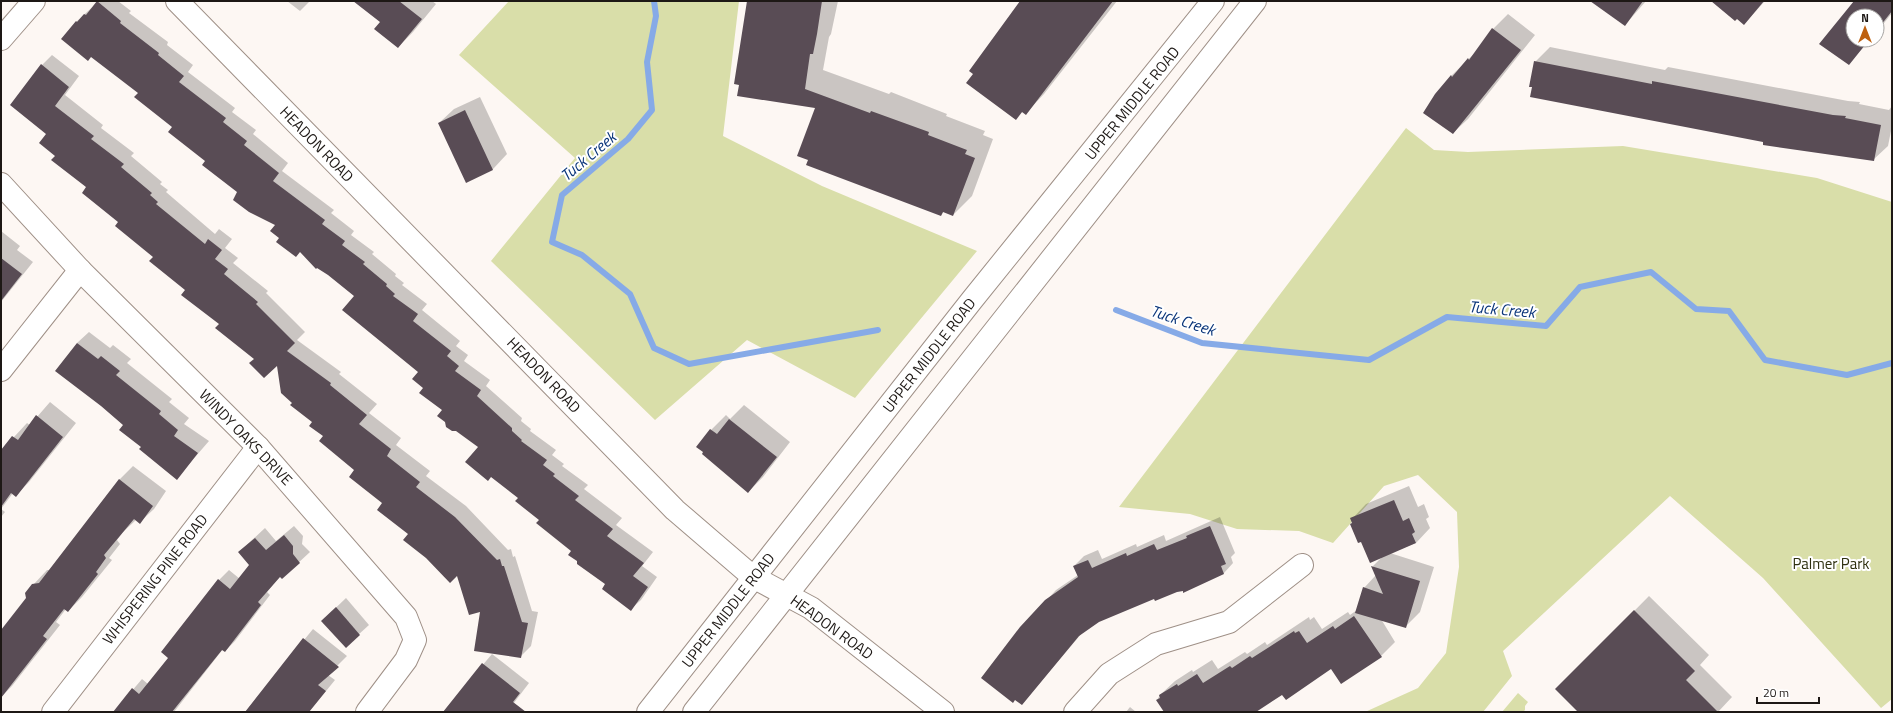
<svg xmlns="http://www.w3.org/2000/svg" width="1893" height="713" font-family="'Titillium Web',sans-serif">
  <style>
    .green { fill: #d9dea9 }
    .shadow { fill: #0003 }
    .lines { fill: none; stroke-linecap: round; stroke-linejoin: round }
    .stream { stroke: #86aae7; stroke-width: 6 }
    .building { fill: #594c55 }
    .minor-casing { stroke: #9f9087; stroke-width: 24 }
    .major-casing { stroke: #9f9087; stroke-width: 24 }
    .minor { stroke: #fff; stroke-width: 22 }
    .major { stroke: #fff; stroke-width: 22 }
    .labels { text-anchor: middle; dominant-baseline: central; stroke-width: 4; stroke-linejoin: round; paint-order: stroke }
    .street-label { font-size: 15px; fill: #1d1815; stroke: #fff }
    .park-label { font-size: 15px; fill: #2e300f; stroke: #fff }
    .water-label { font-size: 16px; font-style: italic; fill: #0a357a; stroke: #fff }
  </style>
  <rect width="100%" height="100%" fill="#fdf7f3"/>
  <!-- green -->
  <g class="green">
    <polygon points="509,1 739,1 723,136 822,186 977,251 855,398 747,340 655,420 491,261 575,158 459,55"/>
    <polygon points="1406,128 1434,150 1468,152 1623,146 1817,178 1892,202 1892,699 1881,708 1763,578 1670,496 1503,651 1512,676 1483,712 1365,712 1418,688 1446,653 1459,567 1457,512 1418,475 1384,486 1333,543 1299,531 1237,529 1190,514 1119,507"/>
    <polygon points="1518,693 1528,702 1525,706 1525,710 1523,712 1502,712"/>
  </g>
  <!-- shadow -->
  <g class="shadow">
    <polygon points="99,1 118,1 131,11 129,13 168,42 167,45 193,65 188,72 235,108 232,112 256,130 253,134 288,163 282,171 334,210 331,213 354,231 351,235 374,252 372,254 396,274 395,276 404,283 402,285 427,304 422,310 460,341 456,346 468,355 464,361 490,380 486,386 522,418 521,421 531,429 530,431 556,450 552,455 564,464 562,466 588,485 584,489 622,518 616,525 653,552 642,566 657,577 641,600 631,609 607,584 578,560 573,551 519,498 479,447 424,388 419,372 355,295 301,251 281,238 276,224 238,192 139,93 76,22"/>
    <polygon points="287,1 310,1 300,11"/>
    <polygon points="358,1 432,1 436,4 413,32 398,47 381,22"/>
    <polygon points="748,1 838,1 831,34 829,37 823,70 889,94 891,92 947,114 946,116 985,131 983,135 993,139 972,196 953,215 944,211 941,215 817,108"/>
    <polygon points="1022,1 1117,1 1044,94 1026,113 1023,111 1015,119"/>
    <polygon points="1592,1 1646,1 1625,25"/>
    <polygon points="1720,1 1765,1 1744,24"/>
    <polygon points="1855,1 1892,1 1892,13 1877,32 1877,16 1853,16 1853,40 1870,40 1849,63 1821,44"/>
    <polygon points="1508,14 1535,35 1468,119 1453,133 1451,76 1478,50 1493,29"/>
    <polygon points="1550,47 1665,70 1668,67 1848,101 1860,102 1859,104 1889,110 1892,106 1892,126 1888,146 1873,160 1765,141 1535,62"/>
    <polygon points="52,55 79,76 65,95 103,125 101,128 134,153 131,156 162,182 160,184 168,190 166,192 215,234 219,229 232,239 225,248 238,258 233,263 268,291 266,293 305,332 297,340 341,372 339,374 377,404 369,413 401,438 396,445 430,471 426,476 466,506 508,550 511,549 513,557 515,556 532,611 538,612 531,646 520,657 481,610 457,574 409,534 356,470 324,436 314,421 294,402 278,364 255,359 56,156 47,134 42,65"/>
    <polygon points="480,97 507,154 493,169 466,181 439,123 454,109"/>
    <polygon points="1,231 20,246 17,250 33,262 1,302"/>
    <polygon points="89,332 110,348 113,345 131,359 127,363 172,399 169,402 189,418 184,424 209,441 177,478 142,447 124,425 77,343"/>
    <polygon points="50,402 76,423 29,482 16,495 13,493 1,509 1,451 27,423 30,425"/>
    <polygon points="744,405 790,442 763,477 748,492 711,430 726,415 730,419"/>
    <polygon points="133,466 166,491 154,509 140,522 136,520 123,532 117,540 120,544 109,558 112,560 82,597 68,611 66,609 56,622 60,625 12,686 1,697 1,640 27,599 33,585 47,570 50,570 119,480"/>
    <polygon points="1409,486 1418,507 1424,504 1429,517 1426,519 1430,528 1416,543 1390,553 1434,567 1420,612 1405,627 1381,619 1395,642 1381,656 1332,668 1283,693 1254,712 1165,712 1157,700 1160,695 1175,681 1192,670 1193,672 1212,660 1218,669 1245,652 1247,654 1265,642 1267,645 1309,617 1310,620 1314,617 1322,629 1348,612 1350,615 1357,610 1364,588 1376,575 1373,566 1383,556 1352,519 1366,504"/>
    <polygon points="1,509 5,512 1,517"/>
    <polygon points="1220,517 1235,553 1231,557 1233,563 1224,573 1183,590 1155,597 1099,621 1082,633 1022,704 1046,601 1056,590 1078,575 1074,566 1084,556 1098,550 1102,559 1136,544 1137,547 1164,535 1166,541"/>
    <polygon points="294,526 303,536 302,544 310,552 282,578 280,576 267,592 270,595 235,641 225,651 223,649 174,712 114,712 142,679 148,684 169,658 219,580 229,570 240,579 251,565 239,552 265,528 276,541"/>
    <polygon points="1649,596 1709,655 1700,665 1732,697 1718,712 1579,712 1557,689"/>
    <polygon points="346,598 369,625 346,646 322,621"/>
    <polygon points="313,629 347,656 328,675 335,680 309,712 245,712"/>
    <polygon points="492,654 529,683 507,712 443,712"/>
    <polygon points="1130,707 1136,712 1126,712"/>
  </g>
  <g class="lines">
    <!-- stream -->
    <g class="stream">
      <polyline points="654,1 656,16 647,62 652,110 628,139 562,195 552,242 582,255 630,294 654,348 689,364 878,330"/>
      <polyline points="1116,310 1202,343 1369,360 1447,317 1546,326 1580,287 1651,272 1696,309 1729,311 1765,360 1847,375 1892,363"/>
    </g>
  </g>
  <!-- building -->
  <g class="building">
    <polygon points="97,1 121,21 120,23 159,53 158,55 184,76 179,82 226,118 223,122 247,141 244,145 279,173 273,181 325,220 322,224 345,241 342,245 365,262 363,264 387,284 386,286 395,294 393,296 418,314 413,321 451,351 447,356 459,366 455,371 481,390 477,396 512,428 512,431 522,440 521,441 547,460 543,465 555,474 553,476 579,496 575,500 613,529 607,536 644,563 633,576 648,587 631,611 602,589 605,584 577,564 577,561 568,555 571,551 536,523 539,520 515,501 518,498 491,477 488,481 465,462 478,447 456,431 452,431 446,427 445,422 437,416 442,410 419,393 423,388 412,379 418,372 342,310 354,296 328,275 317,268 316,269 300,252 296,257 276,242 279,238 270,231 275,225 249,212 233,200 237,192 202,165 205,161 168,132 172,127 134,97 138,93 91,57 88,61 61,39 76,21 77,22 84,14 86,15"/>
    <polygon points="353,1 399,1 422,19 398,48 374,29 380,22"/>
    <polygon points="747,1 822,1 817,34 813,54 810,54 805,89 870,113 871,111 929,132 928,135 967,150 965,154 975,158 953,216 943,212 941,216 806,165 808,160 797,156 815,108 737,96 739,85 734,84"/>
    <polygon points="1020,1 1113,1 1026,115 1022,112 1016,120 966,83 973,74 969,71"/>
    <polygon points="1590,1 1643,1 1625,26"/>
    <polygon points="1711,1 1764,1 1744,25 1737,19 1735,21"/>
    <polygon points="1854,1 1892,1 1892,11 1877,30 1877,16 1853,16 1853,40 1869,40 1849,65 1819,44"/>
    <polygon points="1492,28 1521,50 1453,134 1423,113 1435,94 1451,75 1452,77 1468,58 1469,60"/>
    <polygon points="1534,61 1652,84 1652,81 1833,115 1846,116 1845,118 1881,125 1874,161 1763,145 1763,142 1530,97 1532,87 1529,87"/>
    <polygon points="41,64 69,87 55,106 94,136 91,139 124,164 121,167 152,193 150,195 158,202 156,204 205,244 208,239 222,250 215,259 228,269 224,274 258,302 256,304 295,343 287,351 331,383 330,385 367,415 359,424 391,449 387,456 420,482 416,487 455,517 497,560 500,559 502,566 504,566 522,622 528,623 521,658 474,651 480,612 469,615 457,576 450,583 426,558 403,540 408,534 377,510 382,503 349,477 354,470 319,441 323,436 309,426 312,422 290,405 292,403 281,393 277,366 264,378 249,363 254,359 215,328 219,324 181,295 185,290 149,261 153,257 115,226 118,222 82,193 86,187 51,160 55,156 39,143 46,134 10,105"/>
    <polygon points="465,110 493,170 466,183 438,123"/>
    <polygon points="1,258 22,274 1,301"/>
    <polygon points="77,343 98,359 101,356 120,371 116,375 161,411 159,414 178,430 174,436 198,453 177,480 139,449 141,447 119,430 123,425 101,406 55,371"/>
    <polygon points="36,415 63,437 16,497 11,493 1,507 1,450 12,436 18,440"/>
    <polygon points="729,419 777,457 748,493 702,454 703,452 696,447 710,429 717,434"/>
    <polygon points="119,479 153,506 140,524 134,519 104,555 106,558 96,572 98,574 68,612 64,609 43,636 47,639 1,698 1,630 26,598 25,593 32,584 39,583"/>
    <polygon points="1394,500 1403,521 1409,518 1415,532 1412,534 1416,543 1370,563 1361,542 1358,543 1350,524 1352,523 1350,518"/>
    <polygon points="1210,526 1226,564 1221,566 1224,574 1183,593 1183,591 1177,592 1155,601 1154,599 1099,622 1079,636 1022,705 1015,700 1013,703 981,678 1020,627 1045,600 1078,577 1073,566 1088,560 1092,568 1126,553 1127,556 1154,544 1157,550 1187,538 1186,536"/>
    <polygon points="284,535 293,546 293,554 300,563 282,579 280,577 258,602 261,605 225,652 222,650 172,712 113,712 132,688 139,694 168,658 161,652 218,579 230,589 249,565 238,552 255,538 266,550"/>
    <polygon points="1371,566 1420,581 1406,628 1355,613 1363,587 1383,594"/>
    <polygon points="336,607 360,635 346,648 321,621"/>
    <polygon points="1634,610 1695,671 1686,680 1718,712 1578,712 1555,689"/>
    <polygon points="1354,616 1382,657 1341,684 1331,669 1286,700 1282,695 1256,712 1164,712 1156,700 1160,698 1159,695 1177,684 1178,686 1197,674 1203,683 1230,666 1232,668 1250,656 1252,658 1294,631 1295,633 1299,631 1307,643 1333,626 1335,629"/>
    <polygon points="303,638 339,667 318,685 326,691 309,712 245,712"/>
    <polygon points="482,663 520,693 513,702 526,712 443,712"/>
  </g>
  <g class="lines">
    <defs>
      <g id="minor">
        <polyline points="177,1 675,510 753,577 811,608 943,712"/>
        <polyline points="1,39 34,1"/>
        <polyline points="1,184 80,270 258,447 406,617 415,640 406,660 367,712"/>
        <polyline points="1,370 80,270"/>
        <polyline points="53,712 258,447"/>
        <polyline points="1075,712 1109,674 1156,644 1229,622 1302,565"/>
      </g>
      <g id="major">
        <polyline points="648,712 972,300 1213,1"/>
        <polyline points="694,712 1255,1"/>
      </g>
    </defs>
    <!-- minor casing -->
    <use href="#minor" class="minor-casing"/>
    <!-- major casing -->
    <use href="#major" class="major-casing"/>
    <!-- minor -->
    <use href="#minor" class="minor"/>
    <!-- major -->
    <use href="#major" class="major"/>
  </g>
  <g class="labels">
    <!-- street labels -->
    <g class="street-label">
      <text transform="translate(1132 103) rotate(-51)">UPPER MIDDLE ROAD</text>
      <text transform="translate(317 144) rotate(46)">HEADON ROAD</text>
      <text transform="translate(929 355) rotate(-52)">UPPER MIDDLE ROAD</text>
      <text transform="translate(544 375) rotate(46)">HEADON ROAD</text>
      <text transform="translate(246 437) rotate(46)">WINDY OAKS DRIVE</text>
      <text transform="translate(155 579) rotate(-52)">WHISPERING PINE ROAD</text>
      <text transform="translate(728 610) rotate(-52)">UPPER MIDDLE ROAD</text>
      <text transform="translate(832 627) rotate(36)">HEADON ROAD</text>
    </g>
    <!-- park labels -->
    <g class="park-label">
      <text x="1831" y="563">Palmer Park</text>
    </g>
    <!-- water labels -->
    <g class="water-label">
      <text transform="translate(588 156) rotate(-40)">Tuck Creek</text>
      <text transform="translate(1502 309) rotate(5)">Tuck Creek</text>
      <text transform="translate(1183 320) rotate(18)">Tuck Creek</text>
    </g>
  </g>
  <!-- border -->
  <rect width="1893" height="713" fill="none" stroke="#1d1815" stroke-width="4"/>
  <!-- north arrow -->
  <g transform="translate(1865 28)"><circle r="19" fill="#ffffff" stroke="#a5a3a1"/>
  <path d="M0-3L7 15L0 10L-7 15Z" fill="#be6110"/>
  <text y="-6" font-size="11" font-weight="bold" text-anchor="middle" fill="#1d1815">N</text>
  </g>
  <!-- scale -->
  <path d="M1757 697v6h62v-6" fill="none" stroke="#1d1815" stroke-width="2"/>
  <text x="1763" y="697" font-size="12" fill="#1d1815" stroke="#ffffff" stroke-width="3" paint-order="stroke">20 m</text>
</svg>
